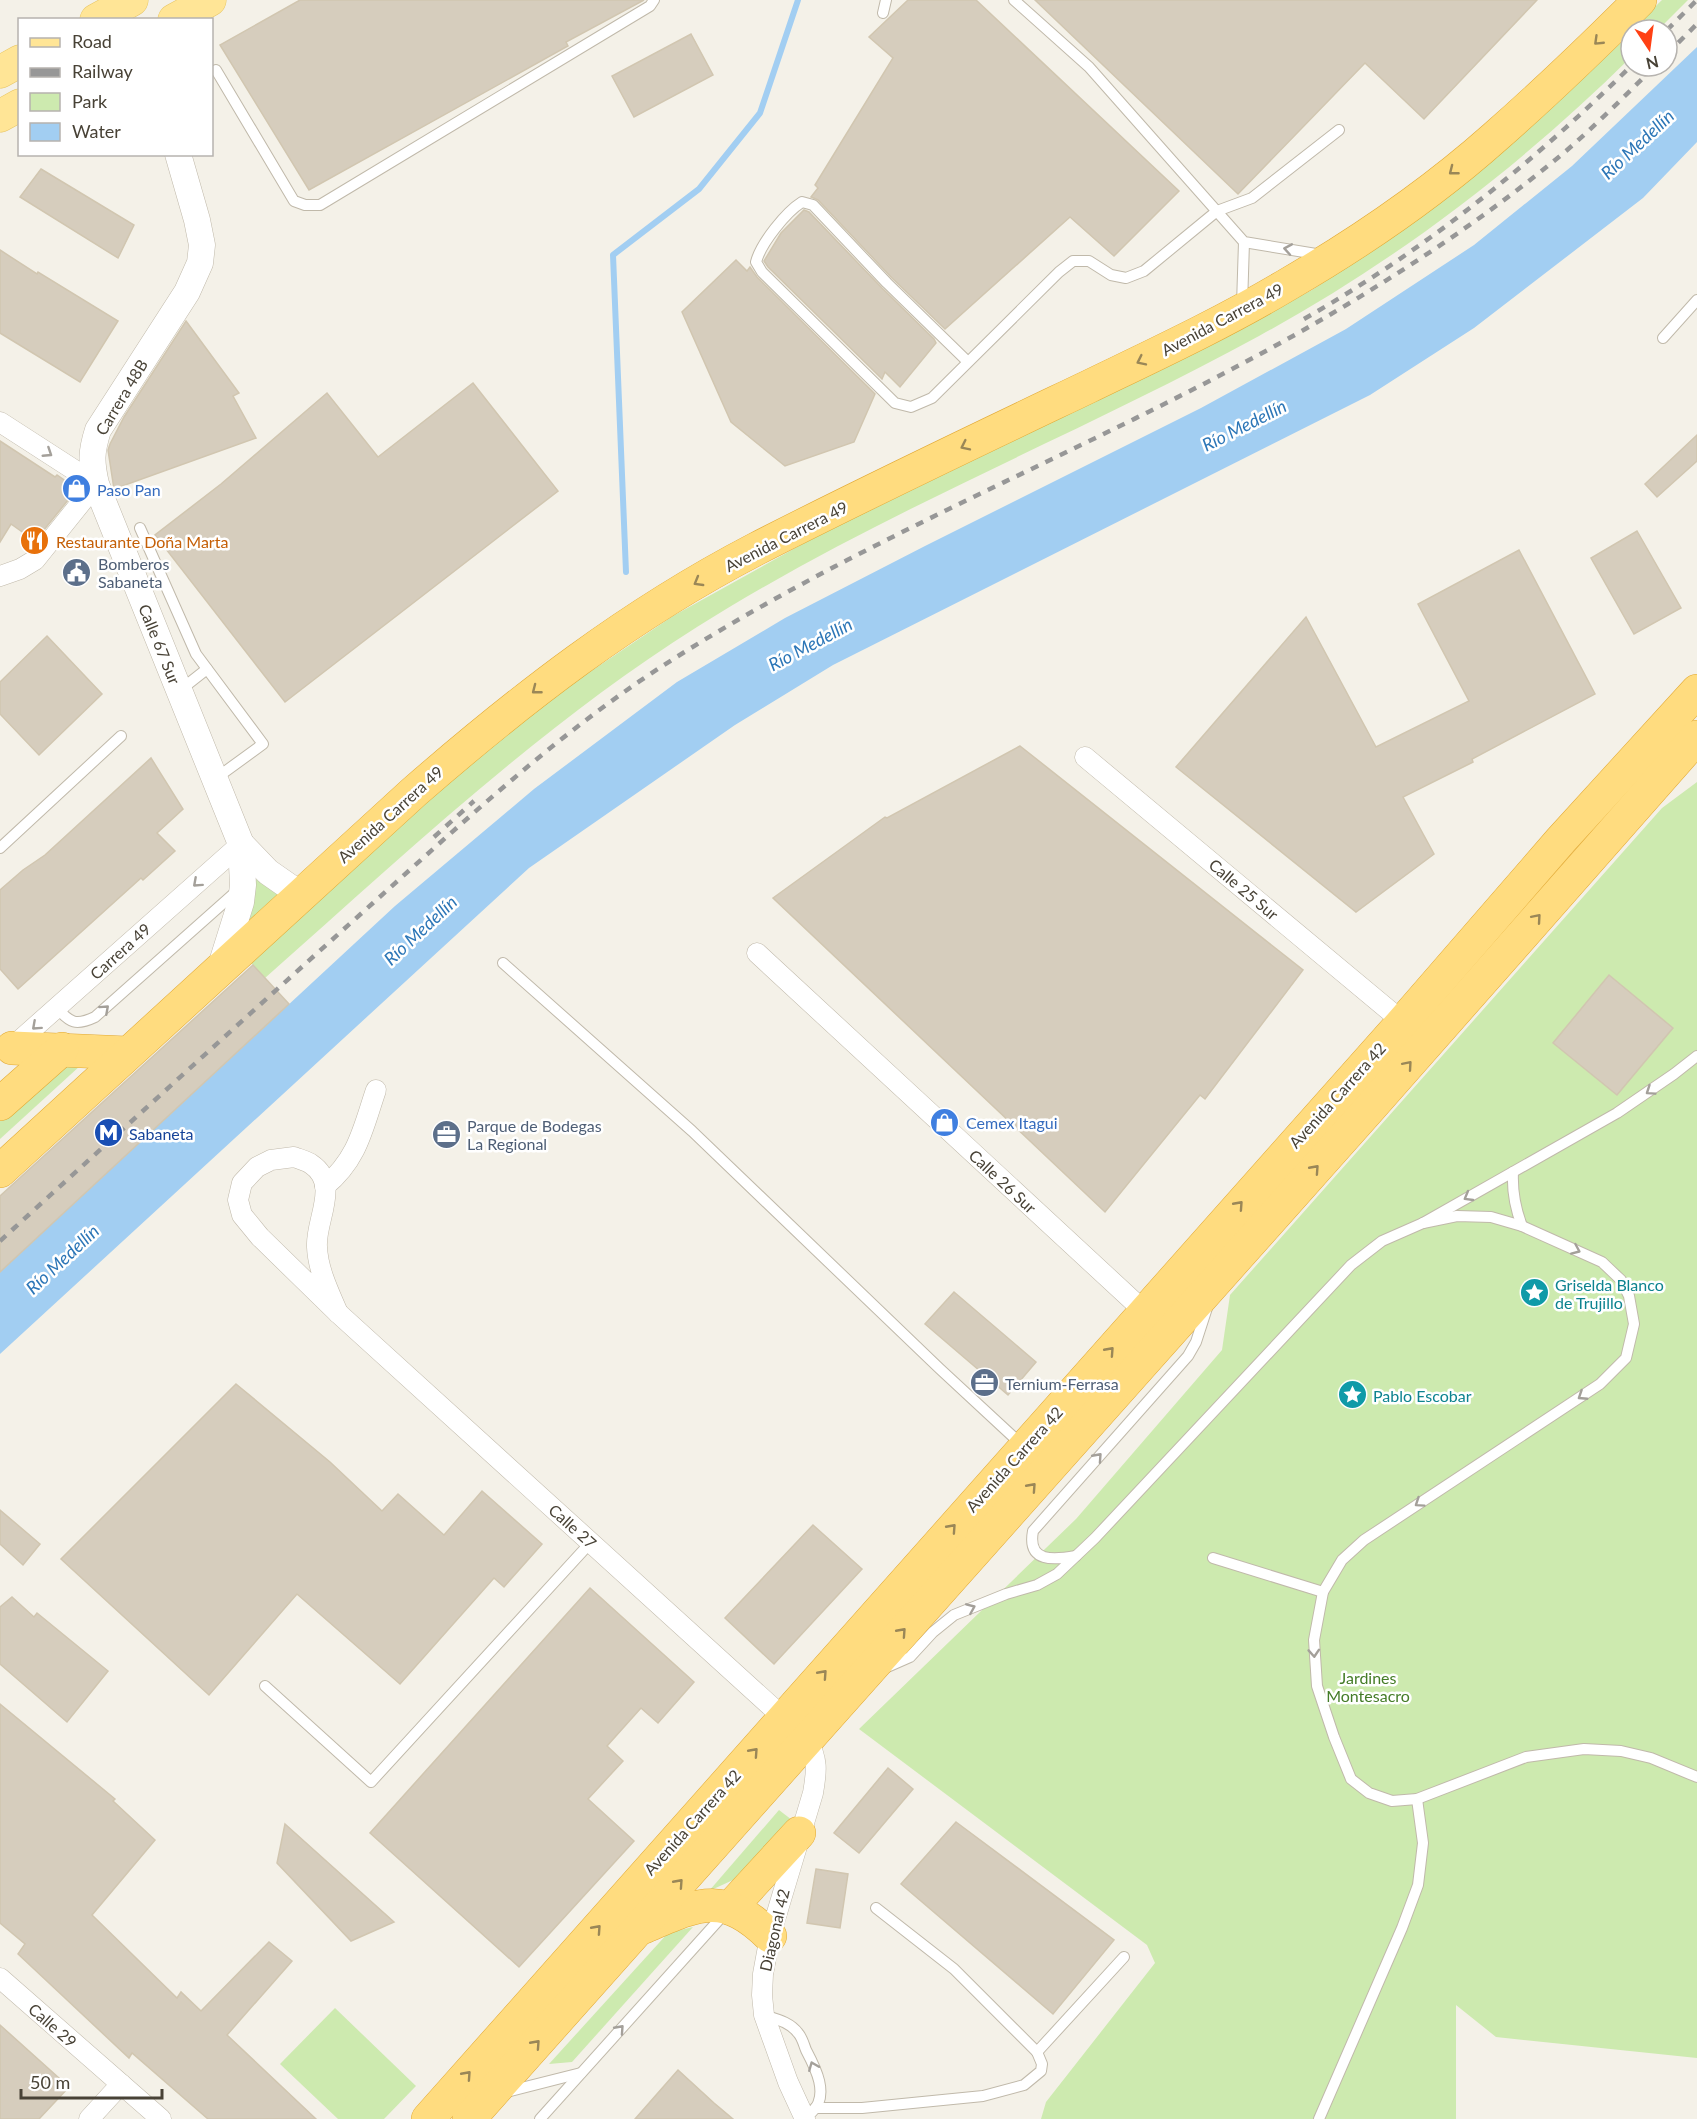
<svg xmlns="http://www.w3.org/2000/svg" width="1697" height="2119" font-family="Lato,sans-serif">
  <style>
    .green { fill: #cdeaaf }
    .water { fill: #a2cef2 }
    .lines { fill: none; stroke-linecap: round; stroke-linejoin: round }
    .stream { stroke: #a2cef2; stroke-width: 6 }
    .building { fill: #d6cdbd; stroke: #d1c6b0; stroke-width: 1.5 }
    .service-casing { stroke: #c0b9aa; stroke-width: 12 }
    .minor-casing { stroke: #c0b9aa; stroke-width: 21 }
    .tertiary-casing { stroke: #c0b9aa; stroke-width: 27 }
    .primary-casing { stroke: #e7c563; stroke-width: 33 }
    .trunk-casing { stroke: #e2a934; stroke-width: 34 }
    .service { stroke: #fff; stroke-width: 10 }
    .minor { stroke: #fff; stroke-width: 20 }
    .tertiary { stroke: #fff; stroke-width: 26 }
    .primary { stroke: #ffe596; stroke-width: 32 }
    .trunk { stroke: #ffdc7f; stroke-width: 33 }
    .rail { stroke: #979797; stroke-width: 4.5; stroke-dasharray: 8 8; stroke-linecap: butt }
    .oneway { stroke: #9a8757 }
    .oneway2 { stroke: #a4a09a }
    .labels { text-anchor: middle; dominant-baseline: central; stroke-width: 5; stroke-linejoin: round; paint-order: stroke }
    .street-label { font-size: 16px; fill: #484236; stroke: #fff }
    .shop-label { font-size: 16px; fill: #366cbe; stroke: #fff; text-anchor: start }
    .food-label { font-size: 16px; fill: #c56008; stroke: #fff; text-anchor: start }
    .service-label { font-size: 16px; fill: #4e5e75; stroke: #fff; text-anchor: start }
    .transit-label { font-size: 16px; fill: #164399; stroke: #fff; text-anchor: start }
    .culture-label { font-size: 16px; fill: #0d838f; stroke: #fff; text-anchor: start }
    .park-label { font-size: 16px; fill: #447c27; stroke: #fff }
    .water-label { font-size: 18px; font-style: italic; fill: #2c76b7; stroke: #fff }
  </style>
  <rect width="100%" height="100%" fill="#f4f1e8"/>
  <!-- green -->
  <g class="green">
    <polygon points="1662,0 1688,0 1658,30 1631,30"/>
    <path d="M1631,30V57C1521,166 1395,262 1259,336C1074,437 876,514 697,627C540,726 404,855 265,978L251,963L451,778L572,684L673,616L817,536L1206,347L1312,290L1385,241L1466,182L1568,93Z"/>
    <polygon points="1697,782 1697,2058 1496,2037 1456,2005 1456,2119 1041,2119 1046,2102 1155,1963 1147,1945 859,1729 1076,1519 1222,1350 1230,1295 1662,808"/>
    <polygon points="254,878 282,895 239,929"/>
    <polygon points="81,1065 0,1139 0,1116 51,1070"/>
    <polygon points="779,1810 792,1820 744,1875 709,1891"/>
    <polygon points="693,1927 572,2062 549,2064 668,1933"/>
    <polygon points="335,2008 416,2086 384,2119 338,2119 280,2064"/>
  </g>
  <!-- water -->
  <polygon class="water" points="1697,47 1697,142 1643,198 1474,328 1370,395 833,665 735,725 529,868 0,1354 0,1272 395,906 534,789 677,682 785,618 925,546 1201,408 1346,329 1474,245 1572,166"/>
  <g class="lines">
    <!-- stream -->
    <polyline class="stream" points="626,572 613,255 699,189 760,113 798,0"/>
  </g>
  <!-- building -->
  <g class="building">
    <polygon points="300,0 644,0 566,42 568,46 309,190 220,45"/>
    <polygon points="908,0 976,0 1179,191 1114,256 1070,217 945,329 892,278 818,200 811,197 818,188 815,185 893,58 869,37"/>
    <polygon points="1035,0 1537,0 1424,119 1365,63 1238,194"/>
    <polygon points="691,34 713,75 634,117 612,76"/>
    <polygon points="41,169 134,225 118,258 20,197"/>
    <polygon points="804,210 809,212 882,288 934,339 936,343 900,387 885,372 882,379 768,267 764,261 781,233"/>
    <polygon points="0,250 37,274 38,272 118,321 80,382 0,333"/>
    <polygon points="736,260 747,271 750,267 757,277 875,394 854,442 785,466 731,422 682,312"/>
    <polygon points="186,321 239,393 233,396 256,438 114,489 108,450 110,444 124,417"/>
    <polygon points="473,383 558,491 285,702 155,535 221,484 327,393 378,457"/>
    <polygon points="1697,435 1697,461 1657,497 1645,484"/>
    <polygon points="0,441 55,477 57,475 77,489 35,541 11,524 0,542"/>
    <polygon points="1637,531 1681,608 1634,634 1591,558"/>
    <polygon points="1519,550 1595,694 1472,759 1473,762 1403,797 1434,854 1356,912 1176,767 1306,617 1376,747 1469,701 1418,604"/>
    <polygon points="47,636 102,694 39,755 0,714 0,682"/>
    <polygon points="1020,746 1303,970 1205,1099 1200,1095 1105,1212 773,898 885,817 887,818"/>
    <polygon points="151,758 183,809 157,833 175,851 143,880 141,878 18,989 0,969 0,890 23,870 45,855"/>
    <polygon points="253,965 289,1004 0,1272 0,1196"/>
    <polygon points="1609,975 1673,1028 1617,1095 1553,1043"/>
    <polygon points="954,1292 1036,1362 1008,1395 925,1324"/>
    <polygon points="236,1384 330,1462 382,1511 398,1494 444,1535 482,1491 542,1544 504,1587 494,1578 400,1684 297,1594 209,1695 61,1559"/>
    <polygon points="0,1510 40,1544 23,1565 0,1544"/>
    <polygon points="813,1525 862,1569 774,1664 725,1618"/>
    <polygon points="590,1588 694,1682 658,1723 641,1708 607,1746 623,1761 588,1799 634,1841 519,1967 370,1833"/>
    <polygon points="12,1597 34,1617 37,1613 108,1671 67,1722 0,1664 0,1607"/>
    <polygon points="0,1704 115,1799 113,1801 155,1840 92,1915 177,1998 181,1992 201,2011 269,1942 292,1961 227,2035 316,2119 208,2119 132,2053 129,2058 18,1954 25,1944 0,1923"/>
    <polygon points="888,1768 913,1789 859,1853 834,1833"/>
    <polygon points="956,1822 1114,1940 1053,2014 901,1884"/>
    <polygon points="285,1824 394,1922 351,1941 277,1863"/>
    <polygon points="816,1869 848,1874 840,1928 807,1923"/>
    <polygon points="0,2025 69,2087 39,2119 0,2119"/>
    <polygon points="678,2070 714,2103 733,2119 635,2119"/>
  </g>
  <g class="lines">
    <defs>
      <g id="service">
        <polyline points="1014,0 1089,67 1244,242 1322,255"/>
        <polyline points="883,13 886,0"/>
        <polyline points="216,70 294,201 305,205 320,205 650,6 654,0"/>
        <polyline points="1242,305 1244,242"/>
        <polyline points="1663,338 1697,300"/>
        <path d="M968,362L887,283L813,205L802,202C786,212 761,243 756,262L762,272L895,403L911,407L932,398L1059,272L1073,261H1089L1111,275L1126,278L1144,271L1217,211L1252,198L1339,130"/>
        <polyline points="140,528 196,654 263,744 215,779"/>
        <polyline points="179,691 207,669"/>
        <polyline points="0,848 121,736"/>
        <polyline points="503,963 692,1131 940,1369 1022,1445"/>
        <path d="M57,1008C70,1023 76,1026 95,1017L238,890"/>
        <path d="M1513,1172C1512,1192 1515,1208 1522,1226"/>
        <polyline points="1423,1223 1457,1216 1491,1217 1522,1226 1602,1262 1621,1280 1629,1296 1634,1324 1626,1358 1600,1384 1364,1540 1342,1560 1323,1592 1314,1640 1317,1686 1334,1737 1351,1779 1369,1793 1392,1801 1417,1799 1526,1757 1584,1749 1621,1751 1651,1758 1697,1777"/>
        <path d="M1076,1556C1054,1560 1027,1563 1033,1531L1188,1356L1196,1342L1207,1308"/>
        <polyline points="1213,1558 1323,1592"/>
        <polyline points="885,1668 910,1657 933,1632 954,1615 1006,1594 1037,1585 1057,1574 1095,1538 1351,1265 1382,1241 1423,1223 1617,1113 1674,1074 1697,1056"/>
        <polyline points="265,1686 371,1782 591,1542"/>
        <polyline points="876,1908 954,1969 1037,2052 1124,1957"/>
        <path d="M764,2015C776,2019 790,2022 798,2033C802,2037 804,2045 806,2050C815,2067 830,2095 812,2112"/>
        <polyline points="506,2092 581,2073"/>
        <polyline points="815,2108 862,2108 983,2096 1024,2085 1041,2071 1042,2064 1037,2052"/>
        <polyline points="540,2119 726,1912"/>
        <polyline points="1319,2119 1402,1928 1418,1885 1423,1843 1417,1799"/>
      </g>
      <g id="minor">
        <polyline points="0,422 96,484 35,560 20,569 0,576"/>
        <polyline points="1085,757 1403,1022"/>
        <polyline points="757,953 1145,1312"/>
        <polyline points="10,1049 241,844"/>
        <path d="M294,1157C299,1159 307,1161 311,1164C341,1184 315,1220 317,1247C318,1270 329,1292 338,1313L260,1237L242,1215L238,1200L242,1183L257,1167L271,1160Z"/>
        <path d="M325,1186C358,1159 363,1128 376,1090"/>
        <path d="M338,1313L807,1739C818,1760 817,1770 813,1793L770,1936L763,1974L762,1995L764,2015L788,2082L805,2119"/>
        <polyline points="0,1978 161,2119"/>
        <polyline points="89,2119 121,2084"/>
      </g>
      <g id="tertiary">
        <path d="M178,154L197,220L202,245L200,263L187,292L98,430C91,452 91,462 96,484L241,844L243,885L241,902L220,969"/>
        <polyline points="241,844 268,872 301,895"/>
      </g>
      <g id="primary">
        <polyline points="96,20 132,0"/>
        <polyline points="174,20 210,0"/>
        <polyline points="0,72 20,61"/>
        <polyline points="0,116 20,105"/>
      </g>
      <g id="trunk">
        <polyline points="12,1048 128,1053"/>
        <polyline points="0,1104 62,1049"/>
        <path d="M0,1171L414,792C522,698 629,615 756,549C865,493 977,440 1088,387C1154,355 1221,324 1285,286C1359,243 1431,194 1495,137C1545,93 1593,47 1640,0"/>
        <polyline points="730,1908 799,1833"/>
        <path d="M644,1927C698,1904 723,1890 770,1936"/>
        <polyline points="428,2119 1403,1022 1561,840 1697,691"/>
        <polyline points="469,2119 1369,1109 1697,737"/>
      </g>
    </defs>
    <!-- service casing -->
    <use href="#service" class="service-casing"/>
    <!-- minor casing -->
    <use href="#minor" class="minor-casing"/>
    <!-- tertiary casing -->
    <use href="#tertiary" class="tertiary-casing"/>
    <!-- primary casing -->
    <use href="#primary" class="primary-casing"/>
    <!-- trunk casing -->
    <use href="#trunk" class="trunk-casing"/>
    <!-- service -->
    <use href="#service" class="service"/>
    <!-- minor -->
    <use href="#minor" class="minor"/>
    <!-- tertiary -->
    <use href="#tertiary" class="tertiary"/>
    <!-- primary -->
    <use href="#primary" class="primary"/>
    <!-- trunk -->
    <use href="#trunk" class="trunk"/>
    <!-- rail -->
    <g class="rail">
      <polyline points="1667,30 1697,0"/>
      <polyline points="1667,54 1697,24"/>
      <path d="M1304,319C1425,250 1533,163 1631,66"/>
      <polyline points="434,837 474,801"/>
      <path d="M0,1241C124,1128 248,1015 373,903C469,817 565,727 675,658C890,522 1130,435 1348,304C1424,258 1498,208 1566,151C1597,124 1626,95 1655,66"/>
    </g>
  </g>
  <!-- one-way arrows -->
  <defs><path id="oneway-chevron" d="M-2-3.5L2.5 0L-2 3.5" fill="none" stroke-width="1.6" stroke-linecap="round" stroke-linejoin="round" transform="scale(1.5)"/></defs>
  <g class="oneway">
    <use href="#oneway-chevron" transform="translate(1598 41) rotate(136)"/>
    <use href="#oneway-chevron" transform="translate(1453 171) rotate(142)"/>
    <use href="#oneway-chevron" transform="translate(1141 361) rotate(154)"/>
    <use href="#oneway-chevron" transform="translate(965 446) rotate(154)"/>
    <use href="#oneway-chevron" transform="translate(698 582) rotate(150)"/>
    <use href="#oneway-chevron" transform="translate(536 690) rotate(142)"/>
    <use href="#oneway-chevron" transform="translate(1537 918) rotate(-49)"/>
    <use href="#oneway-chevron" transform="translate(1408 1065) rotate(-49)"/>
    <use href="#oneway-chevron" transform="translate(1315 1169) rotate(-48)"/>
    <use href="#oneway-chevron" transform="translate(1239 1205) rotate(-48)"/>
    <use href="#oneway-chevron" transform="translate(1110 1351) rotate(-48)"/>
    <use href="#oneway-chevron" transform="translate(1032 1487) rotate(-48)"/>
    <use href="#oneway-chevron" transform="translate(952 1528) rotate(-48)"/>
    <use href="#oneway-chevron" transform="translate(902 1632) rotate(-48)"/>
    <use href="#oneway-chevron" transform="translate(823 1674) rotate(-48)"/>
    <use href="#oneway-chevron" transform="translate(754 1752) rotate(-48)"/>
    <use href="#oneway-chevron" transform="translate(679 1883) rotate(-48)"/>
    <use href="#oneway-chevron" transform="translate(597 1929) rotate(-48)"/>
    <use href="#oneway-chevron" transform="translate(536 2044) rotate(-48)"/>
    <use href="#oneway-chevron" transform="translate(467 2075) rotate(-48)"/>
  </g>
  <g class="oneway2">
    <use href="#oneway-chevron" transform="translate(1288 249) rotate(-170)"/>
    <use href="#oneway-chevron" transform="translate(48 453) rotate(33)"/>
    <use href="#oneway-chevron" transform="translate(197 883) rotate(138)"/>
    <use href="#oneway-chevron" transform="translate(105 1009) rotate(-42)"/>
    <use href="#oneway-chevron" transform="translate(36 1026) rotate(138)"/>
    <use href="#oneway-chevron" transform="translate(1650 1091) rotate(146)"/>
    <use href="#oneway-chevron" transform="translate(1468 1197) rotate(150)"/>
    <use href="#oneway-chevron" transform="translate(1576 1250) rotate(24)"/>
    <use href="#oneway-chevron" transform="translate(1582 1396) rotate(147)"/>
    <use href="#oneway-chevron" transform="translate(1098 1457) rotate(-48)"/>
    <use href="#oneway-chevron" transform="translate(1419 1503) rotate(146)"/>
    <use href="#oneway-chevron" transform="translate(971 1608) rotate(-23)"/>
    <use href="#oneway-chevron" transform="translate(1314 1653) rotate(86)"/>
    <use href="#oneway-chevron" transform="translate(620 2029) rotate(-48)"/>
    <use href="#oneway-chevron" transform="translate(813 2066) rotate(-112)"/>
  </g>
  <!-- icons -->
  <defs>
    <symbol id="shop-disc" viewBox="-11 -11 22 22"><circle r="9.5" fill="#3f7fe0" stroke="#fff"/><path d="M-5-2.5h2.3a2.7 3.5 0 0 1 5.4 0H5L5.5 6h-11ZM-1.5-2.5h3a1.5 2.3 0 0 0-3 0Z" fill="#fff"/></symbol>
    <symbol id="restaurant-disc" viewBox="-11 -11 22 22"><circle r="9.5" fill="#e8710a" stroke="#fff"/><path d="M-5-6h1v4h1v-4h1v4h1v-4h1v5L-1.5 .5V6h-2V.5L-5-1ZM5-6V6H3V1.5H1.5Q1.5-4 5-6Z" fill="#fff"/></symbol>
    <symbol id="civic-disc" viewBox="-11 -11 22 22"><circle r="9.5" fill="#5c6f8a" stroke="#fff"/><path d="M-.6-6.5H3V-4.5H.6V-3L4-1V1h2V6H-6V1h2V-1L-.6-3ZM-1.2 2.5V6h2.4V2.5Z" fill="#fff"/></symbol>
    <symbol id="metro-disc" viewBox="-11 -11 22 22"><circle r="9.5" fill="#1a4fb4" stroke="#fff"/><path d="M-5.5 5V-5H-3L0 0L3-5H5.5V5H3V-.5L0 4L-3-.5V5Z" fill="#fff"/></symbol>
    <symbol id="office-disc" viewBox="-11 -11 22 22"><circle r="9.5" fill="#5c6f8a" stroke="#fff"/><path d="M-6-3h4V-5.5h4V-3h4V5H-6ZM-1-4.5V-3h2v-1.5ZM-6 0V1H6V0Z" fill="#fff"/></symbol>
    <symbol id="sight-disc" viewBox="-11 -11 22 22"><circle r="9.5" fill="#0f9aa8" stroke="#fff"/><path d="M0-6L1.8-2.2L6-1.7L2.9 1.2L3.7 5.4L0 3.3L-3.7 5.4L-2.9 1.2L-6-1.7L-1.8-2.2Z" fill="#fff"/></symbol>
  </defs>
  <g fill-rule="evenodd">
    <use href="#shop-disc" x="60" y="472" width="33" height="33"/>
    <use href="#restaurant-disc" x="18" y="524" width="33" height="33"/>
    <use href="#civic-disc" x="60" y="556" width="33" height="33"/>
    <use href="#shop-disc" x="928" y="1106" width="33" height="33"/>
    <use href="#metro-disc" x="92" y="1116" width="33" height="33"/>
    <use href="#office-disc" x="430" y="1118" width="33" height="33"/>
    <use href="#sight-disc" x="1518" y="1276" width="33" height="33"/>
    <use href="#office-disc" x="968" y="1366" width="33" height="33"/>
    <use href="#sight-disc" x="1336" y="1378" width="33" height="33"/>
  </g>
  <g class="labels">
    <!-- street labels -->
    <g class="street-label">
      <text transform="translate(1222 319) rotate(-28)">Avenida Carrera 49</text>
      <text transform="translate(121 397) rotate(-59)">Carrera 48B</text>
      <text transform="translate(786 536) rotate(-27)">Avenida Carrera 49</text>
      <text transform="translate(160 644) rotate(68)">Calle 67 Sur</text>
      <text transform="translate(390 814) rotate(-42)">Avenida Carrera 49</text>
      <text transform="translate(1244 889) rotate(40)">Calle 25 Sur</text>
      <text transform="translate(120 951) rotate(-42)">Carrera 49</text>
      <text transform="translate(1337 1095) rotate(-48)">Avenida Carrera 42</text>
      <text transform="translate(1003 1181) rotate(43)">Calle 26 Sur</text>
      <text transform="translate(1014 1459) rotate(-48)">Avenida Carrera 42</text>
      <text transform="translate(573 1526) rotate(42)">Calle 27</text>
      <text transform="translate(692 1822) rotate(-48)">Avenida Carrera 42</text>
      <text transform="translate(774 1930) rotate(-77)">Diagonal 42</text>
      <text transform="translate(53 2025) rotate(41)">Calle 29</text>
    </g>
    <!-- shop labels -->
    <g class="shop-label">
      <text x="97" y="489">Paso Pan</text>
      <text x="966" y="1122">Cemex Itagui</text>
    </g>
    <!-- food labels -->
    <g class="food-label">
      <text x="56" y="541">Restaurante Doña Marta</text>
    </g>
    <!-- service labels -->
    <g class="service-label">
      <text x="98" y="563">Bomberos<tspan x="98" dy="18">Sabaneta</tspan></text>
      <text x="467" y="1125">Parque de Bodegas<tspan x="467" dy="18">La Regional</tspan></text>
      <text x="1005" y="1383">Ternium-Ferrasa</text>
    </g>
    <!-- transit labels -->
    <g class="transit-label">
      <text x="129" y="1133">Sabaneta</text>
    </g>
    <!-- culture labels -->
    <g class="culture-label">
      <text x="1555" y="1284">Griselda Blanco<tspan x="1555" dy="18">de Trujillo</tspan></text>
      <text x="1373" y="1395">Pablo Escobar</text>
    </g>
    <!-- park labels -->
    <g class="park-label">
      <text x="1368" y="1677">Jardines<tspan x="1368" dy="18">Montesacro</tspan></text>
    </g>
    <!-- water labels -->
    <g class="water-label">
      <text transform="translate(1637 144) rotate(-43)">Río Medellín</text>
      <text transform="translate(1244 425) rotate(-27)">Río Medellín</text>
      <text transform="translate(810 644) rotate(-28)">Río Medellín</text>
      <text transform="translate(420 930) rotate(-43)">Río Medellín</text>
      <text transform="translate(62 1259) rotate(-43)">Río Medellín</text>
    </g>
  </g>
  <!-- legend -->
  <rect x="18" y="18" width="195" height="138" fill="#ffffff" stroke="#b6b3af" stroke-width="1.5"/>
  <rect x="30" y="38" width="30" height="9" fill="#ffe596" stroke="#b6b3af" stroke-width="1.5"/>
  <text x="72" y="48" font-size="18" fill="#484236">Road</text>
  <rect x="30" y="68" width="30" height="9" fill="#979797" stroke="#b6b3af" stroke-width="1.5"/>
  <text x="72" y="78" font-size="18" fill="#484236">Railway</text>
  <rect x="30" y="93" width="30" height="18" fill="#cdeaaf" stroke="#b6b3af" stroke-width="1.5"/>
  <text x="72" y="108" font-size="18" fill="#484236">Park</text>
  <rect x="30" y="123" width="30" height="18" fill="#a2cef2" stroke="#b6b3af" stroke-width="1.5"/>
  <text x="72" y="138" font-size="18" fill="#484236">Water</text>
  <!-- north arrow -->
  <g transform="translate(1649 48) rotate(167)"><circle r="28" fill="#ffffff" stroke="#b6b3af" stroke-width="1.5"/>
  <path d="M0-4.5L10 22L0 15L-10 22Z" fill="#ff4114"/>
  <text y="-9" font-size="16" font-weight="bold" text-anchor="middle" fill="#484236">N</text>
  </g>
  <!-- scale -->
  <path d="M21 2089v9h141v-9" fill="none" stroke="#484236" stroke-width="3"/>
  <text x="30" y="2089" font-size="18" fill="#484236" stroke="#ffffff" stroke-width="4.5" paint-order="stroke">50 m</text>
</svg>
